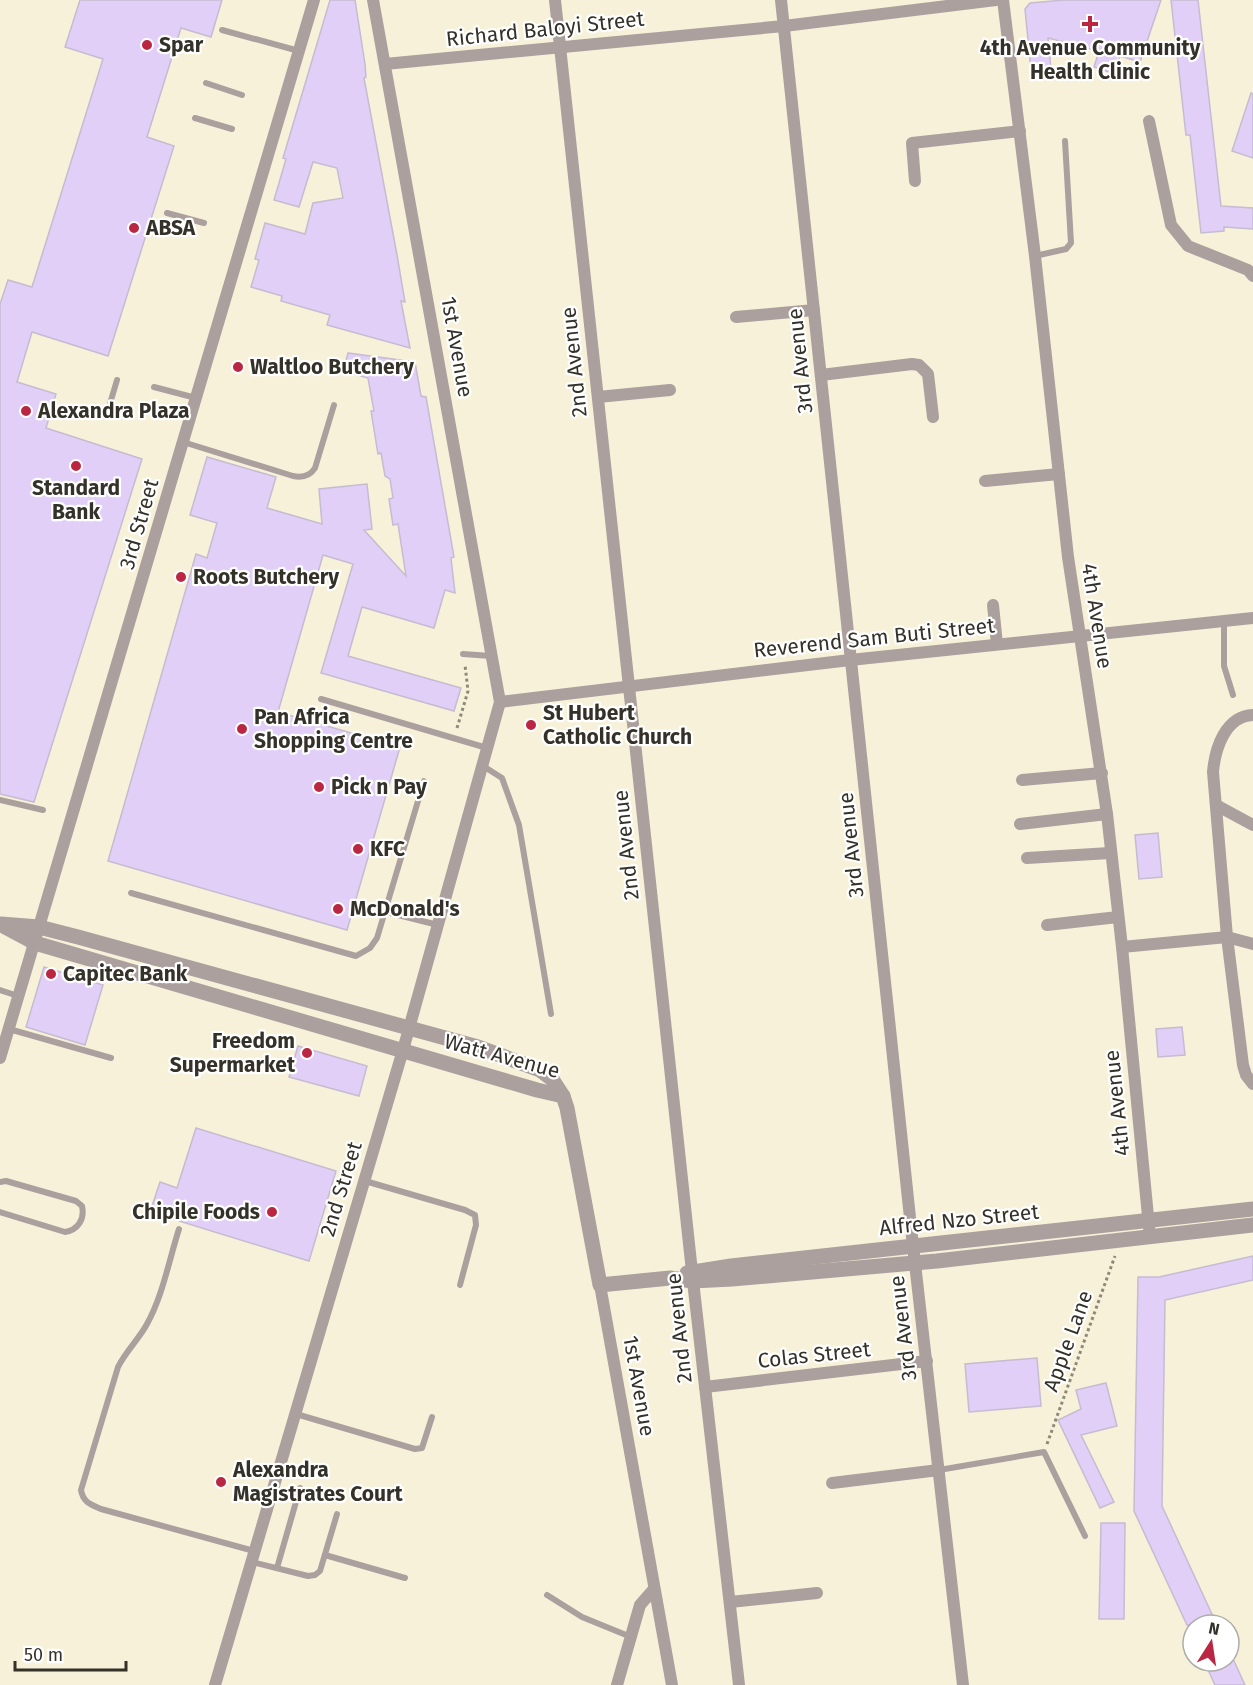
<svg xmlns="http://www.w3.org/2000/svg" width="1253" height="1685" font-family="'Fira Sans',sans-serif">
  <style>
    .building { fill: #e1cff7; stroke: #c5bcd1; stroke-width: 1.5 }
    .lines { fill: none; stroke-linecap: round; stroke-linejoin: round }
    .path { stroke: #8d8979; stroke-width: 3; stroke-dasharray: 3 3; stroke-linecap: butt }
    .service { stroke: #aba09d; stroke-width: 6 }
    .minor { stroke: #aba09d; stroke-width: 12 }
    .tertiary { stroke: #aba09d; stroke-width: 15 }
    .poi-dot { fill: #b92743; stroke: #fff; stroke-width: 2 }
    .labels { text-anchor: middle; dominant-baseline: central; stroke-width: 4.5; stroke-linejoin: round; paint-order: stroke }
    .street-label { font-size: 21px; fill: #333128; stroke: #fff }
    .poi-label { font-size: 21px; font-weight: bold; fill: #333128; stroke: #fff; text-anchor: start }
  </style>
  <rect width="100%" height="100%" fill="#f7f1da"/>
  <!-- building -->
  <g class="building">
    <polygon points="80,0 222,0 211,37 181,28 147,137 174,146 108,356 32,332 17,382 56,394 46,428 142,459 34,802 0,794 0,304 8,280 32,287 103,59 65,47"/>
    <polygon points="330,0 355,0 365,64 366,77 364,78 397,255 405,302 401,301 410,348 327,325 330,315 281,301 282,296 251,287 259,260 255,259 265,223 305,234 313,203 343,198 337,168 313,162 299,207 274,200 286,159 283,158"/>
    <polygon points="1064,0 1161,0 1140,62 1120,56 1115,74 1094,67 1099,51 1048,38 1051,69 1031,71 1025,9 1030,3"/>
    <polygon points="1171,0 1198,0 1221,206 1253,208 1253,229 1224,227 1224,231 1201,233 1190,135 1186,135"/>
    <polygon points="1251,93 1253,94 1253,158 1232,151"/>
    <polygon points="348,353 415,362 421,396 426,397 454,557 451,558 455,593 445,590 434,628 362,607 348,656 461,688 454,711 321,673 353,564 323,555 278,712 400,747 347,930 108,861 196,554 207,558 217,523 190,515 207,457 276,477 267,508 322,524 319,489 367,484 372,529 364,530 406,576 398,524 393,525 389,499 393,498 390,479 385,476 381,453 378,454 371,411 374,411 368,378 343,371"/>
    <polygon points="1158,833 1162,877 1139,879 1135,835"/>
    <polygon points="44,967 103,985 85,1045 26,1027"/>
    <polygon points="1182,1027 1185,1055 1158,1057 1156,1029"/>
    <polygon points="298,1046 367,1066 359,1096 289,1077"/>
    <polygon points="196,1128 336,1171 309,1261 150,1212 160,1182 177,1188"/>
    <polygon points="1253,1256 1253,1280 1165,1300 1162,1506 1217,1625 1187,1625 1134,1511 1138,1277 1159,1277"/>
    <polygon points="1037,1358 1041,1406 969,1412 965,1364"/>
    <polygon points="1106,1383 1117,1426 1081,1435 1114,1502 1100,1508 1058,1420 1081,1409 1076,1390"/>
    <polygon points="1101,1523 1125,1523 1124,1619 1099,1619"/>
    <polygon points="1204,1661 1234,1661 1245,1685 1215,1685"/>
  </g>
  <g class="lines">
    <!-- path -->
    <g class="path">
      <polyline points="457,728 468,691 465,665"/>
      <polyline points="1047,1444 1115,1256"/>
    </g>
    <!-- service -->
    <g class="service">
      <polyline points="222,30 299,51"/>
      <polyline points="206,83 242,95"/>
      <polyline points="195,118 232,129"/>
      <polyline points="167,213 204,223"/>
      <polyline points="1035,256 1066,249 1071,243 1065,141"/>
      <polyline points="154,387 196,398"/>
      <polyline points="106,417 117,380"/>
      <path d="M183,442L293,476C303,478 310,476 315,468L334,405"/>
      <polyline points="1224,621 1224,666 1233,695"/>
      <polyline points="463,654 491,656"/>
      <polyline points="321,699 487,748"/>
      <polyline points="483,766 502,778 519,825 551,1014"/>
      <polyline points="0,800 43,810"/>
      <polyline points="131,893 356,956 370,948 377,938 424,781"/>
      <polyline points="386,912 438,925"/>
      <polyline points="0,990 18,996"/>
      <polyline points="9,1029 111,1058"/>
      <polyline points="365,1181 465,1210 475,1215 476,1225 460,1285"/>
      <path d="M0,1182L6,1181L76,1201L82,1206C85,1219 78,1230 65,1232L0,1212"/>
      <path d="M179,1229C169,1260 163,1295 147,1324C139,1339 126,1351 118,1367L81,1490C83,1502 90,1504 101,1509L254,1551"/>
      <polyline points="296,1414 415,1449 422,1448 432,1417"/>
      <polyline points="939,1470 1044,1452 1085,1536"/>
      <polyline points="325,1555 405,1578"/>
      <polyline points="252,1562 308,1576 315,1575 320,1571 337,1514"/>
      <polyline points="277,1568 300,1488"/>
      <polyline points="547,1595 582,1617 631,1637"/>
    </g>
    <!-- minor -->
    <g class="minor">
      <polyline points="555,0 693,1281 739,1685"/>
      <polyline points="781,0 913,1246 963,1685"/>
      <polyline points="1003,0 1035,256 1068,557 1107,814 1122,947 1150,1237"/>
      <polyline points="385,64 784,26 996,0"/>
      <polyline points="1149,121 1171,225 1188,246 1248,270 1253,276"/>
      <polyline points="915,181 912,143 1020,131"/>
      <polyline points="736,317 814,310"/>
      <polyline points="821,375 912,364 919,365 928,374 933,417"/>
      <polyline points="598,397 670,390"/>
      <polyline points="985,481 1059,474"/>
      <polyline points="993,605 997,644"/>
      <polyline points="500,702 850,660 1253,618"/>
      <path d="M1253,715C1225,716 1215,749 1213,772L1227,937L1243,1065L1246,1075L1253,1084"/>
      <polyline points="1022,780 1102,773"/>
      <polyline points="1216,805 1253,825"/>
      <polyline points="1020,824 1107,814"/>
      <polyline points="1027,858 1110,853"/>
      <polyline points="1047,925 1118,917"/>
      <polyline points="1122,947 1227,937 1253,944"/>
      <polyline points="0,1058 314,0"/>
      <polyline points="600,1285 672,1685"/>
      <polyline points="705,1387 927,1361"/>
      <polyline points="832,1483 939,1470"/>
      <polyline points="730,1602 817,1593"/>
      <polyline points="215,1685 403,1050 500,702 373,0"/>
      <polyline points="617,1685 640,1605 654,1589"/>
    </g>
    <!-- tertiary -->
    <g class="tertiary">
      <polyline points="1,924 39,927 78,937 478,1047 540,1070 552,1079 563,1096 567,1108 600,1285 670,1278 693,1281 732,1279 937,1261 1253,1225"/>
      <polyline points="5,927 35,943 537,1090 563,1096"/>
      <polyline points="687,1273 731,1266 1253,1209"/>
    </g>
  </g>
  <!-- markers -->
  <g class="poi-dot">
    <path d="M1087 15h6v6h6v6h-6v6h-6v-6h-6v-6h6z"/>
    <circle cx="147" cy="45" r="6"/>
    <circle cx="134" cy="228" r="6"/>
    <circle cx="238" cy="367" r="6"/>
    <circle cx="26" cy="411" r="6"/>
    <circle cx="76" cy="466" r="6"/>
    <circle cx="181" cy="577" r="6"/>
    <circle cx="531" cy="725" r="6"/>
    <circle cx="242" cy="729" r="6"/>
    <circle cx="319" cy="787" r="6"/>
    <circle cx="358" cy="849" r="6"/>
    <circle cx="338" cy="909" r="6"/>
    <circle cx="51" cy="974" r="6"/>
    <circle cx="307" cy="1053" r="6"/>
    <circle cx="272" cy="1212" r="6"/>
    <circle cx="221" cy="1482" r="6"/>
  </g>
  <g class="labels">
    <!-- street labels -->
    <g class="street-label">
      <text transform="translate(545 29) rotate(-6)">Richard Baloyi Street</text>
      <text transform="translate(457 347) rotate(80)">1st Avenue</text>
      <text transform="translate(800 361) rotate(-96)">3rd Avenue</text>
      <text transform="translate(574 362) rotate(-96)">2nd Avenue</text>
      <text transform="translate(139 524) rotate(-74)">3rd Street</text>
      <text transform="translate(1097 616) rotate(81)">4th Avenue</text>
      <text transform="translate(874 638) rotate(-6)">Reverend Sam Buti Street</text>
      <text transform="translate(626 845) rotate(-96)">2nd Avenue</text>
      <text transform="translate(851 845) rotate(-96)">3rd Avenue</text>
      <text transform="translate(502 1056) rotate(15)">Watt Avenue</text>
      <text transform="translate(1117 1103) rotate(-96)">4th Avenue</text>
      <text transform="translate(341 1189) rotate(-73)">2nd Street</text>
      <text transform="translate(959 1220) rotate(-6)">Alfred Nzo Street</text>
      <text transform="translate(679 1328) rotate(-96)">2nd Avenue</text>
      <text transform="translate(903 1328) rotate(-97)">3rd Avenue</text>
      <text transform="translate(1068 1341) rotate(-70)">Apple Lane</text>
      <text transform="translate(814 1355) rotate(-6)">Colas Street</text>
      <text transform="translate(639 1386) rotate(80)">1st Avenue</text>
    </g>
    <!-- poi labels -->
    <g class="poi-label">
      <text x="159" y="45">Spar</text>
      <text x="1090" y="48" text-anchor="middle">4th Avenue Community<tspan x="1090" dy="24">Health Clinic</tspan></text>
      <text x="146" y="228">ABSA</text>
      <text x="250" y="367">Waltloo Butchery</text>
      <text x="38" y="411">Alexandra Plaza</text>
      <text x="76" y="488" text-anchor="middle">Standard<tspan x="76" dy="24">Bank</tspan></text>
      <text x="193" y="577">Roots Butchery</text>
      <text x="543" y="713">St Hubert<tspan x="543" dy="24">Catholic Church</tspan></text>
      <text x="254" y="717">Pan Africa<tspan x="254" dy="24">Shopping Centre</tspan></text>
      <text x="331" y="787">Pick n Pay</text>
      <text x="370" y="849">KFC</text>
      <text x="350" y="909">McDonald's</text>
      <text x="63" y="974">Capitec Bank</text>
      <text x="295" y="1041" text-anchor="end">Freedom<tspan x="295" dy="24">Supermarket</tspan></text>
      <text x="260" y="1212" text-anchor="end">Chipile Foods</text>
      <text x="233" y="1470">Alexandra<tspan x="233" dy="24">Magistrates Court</tspan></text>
    </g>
  </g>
  <!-- north arrow -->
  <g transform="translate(1211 1643) rotate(12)"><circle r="28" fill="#ffffff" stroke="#adada9" stroke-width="1.5"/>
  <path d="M0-4.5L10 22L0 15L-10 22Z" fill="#b92743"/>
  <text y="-9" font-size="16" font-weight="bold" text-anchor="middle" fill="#333128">N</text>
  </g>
  <!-- scale -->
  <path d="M15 1661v9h111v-9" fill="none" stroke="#333128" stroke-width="3"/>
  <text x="24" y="1661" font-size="18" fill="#333128" stroke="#ffffff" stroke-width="4.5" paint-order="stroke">50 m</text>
</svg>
